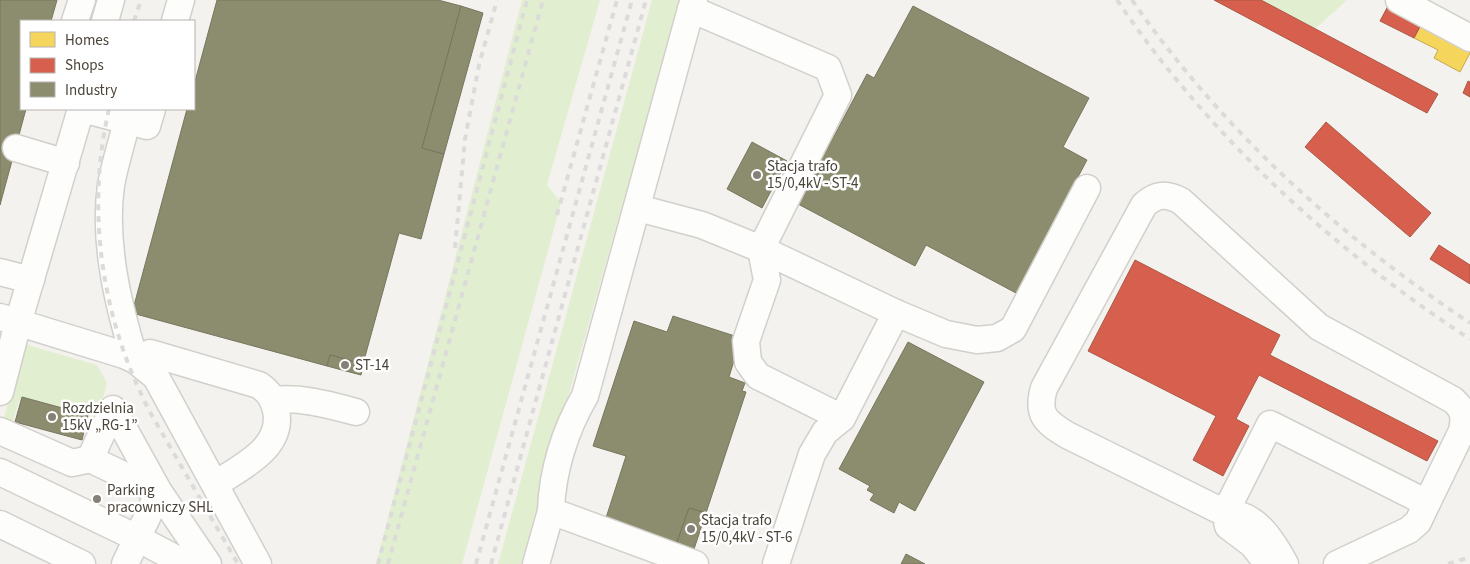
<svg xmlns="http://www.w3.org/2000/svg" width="1470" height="564" font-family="'Source Sans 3',sans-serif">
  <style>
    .green { fill: #e1eecf }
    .homes { fill: #f6d55c; stroke: #c3aa52 }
    .shops { fill: #d6604d; stroke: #ac5847 }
    .industry { fill: #8c8c6e; stroke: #78765e }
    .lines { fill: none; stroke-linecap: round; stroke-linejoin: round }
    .minor-casing { stroke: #d2d0cb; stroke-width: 29 }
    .minor { stroke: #fdfdfc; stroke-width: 26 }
    .rail { stroke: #dbdbda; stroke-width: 4; stroke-dasharray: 6 6; stroke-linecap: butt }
    .poi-dot { fill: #868178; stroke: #fff; stroke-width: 2 }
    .labels { text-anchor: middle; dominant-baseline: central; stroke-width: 5; stroke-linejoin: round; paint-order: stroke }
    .poi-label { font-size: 15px; fill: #4b4439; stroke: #fff; text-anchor: start }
  </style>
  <rect width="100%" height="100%" fill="#f4f2ee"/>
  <!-- green -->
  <g class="green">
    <polygon points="522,0 600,0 547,185 561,203 462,564 376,564"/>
    <polygon points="652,0 680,0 521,564 498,564"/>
    <polygon points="1261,0 1347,0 1315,29"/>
    <polygon points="24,344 97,365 107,383 99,413 87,419 19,401 11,427 2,425"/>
  </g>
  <!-- homes -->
  <polygon class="homes" points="1422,23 1470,48 1470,53 1460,72 1434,58 1438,50 1414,38"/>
  <!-- shops -->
  <g class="shops">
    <polygon points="1214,0 1261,0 1438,94 1427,113"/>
    <polygon points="1388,6 1422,23 1414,38 1380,21"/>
    <polygon points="1468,81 1470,82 1470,97 1463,93"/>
    <polygon points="1326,122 1431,213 1410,237 1305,147"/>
    <polygon points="1439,245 1470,265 1470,284 1430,259"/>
    <polygon points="1135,260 1280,335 1270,355 1438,441 1427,461 1259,375 1236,419 1249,426 1223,476 1193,460 1216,416 1088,351"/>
  </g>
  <!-- industry -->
  <g class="industry">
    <polygon points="0,0 57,0 51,21 21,21 21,109 26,109 0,205"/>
    <polygon points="217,0 438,0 461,6 422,148 444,154 421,239 399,233 363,364 330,355 327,366 132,313 187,109 194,109 194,85"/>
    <polygon points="461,6 483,13 444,154 422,148"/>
    <polygon points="913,6 1089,98 1063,147 1087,160 1016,293 926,245 915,266 798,204 867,74 874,78"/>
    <polygon points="752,142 787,161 762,208 727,189"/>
    <polygon points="673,316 741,338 729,377 745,383 742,391 746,392 706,513 689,508 676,545 605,521 626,456 593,446 634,321 667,332"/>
    <polygon points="908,342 984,382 915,511 899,502 894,513 870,500 874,494 867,490 870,486 839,469"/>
    <polygon points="330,355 363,364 361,375 327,366"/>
    <polygon points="22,397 88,415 82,440 15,422"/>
    <polygon points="689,508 706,513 694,549 676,545"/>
    <polygon points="906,554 925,564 901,564"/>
  </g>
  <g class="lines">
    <defs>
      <g id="minor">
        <polyline points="694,0 691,9 828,68 838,95 761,249 896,313 946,334 977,340 997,338 1013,329 1087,188"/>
        <polyline points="1399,0 1470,38"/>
        <polyline points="75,21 82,0"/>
        <polyline points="105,21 111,0"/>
        <polyline points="175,21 181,0"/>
        <polyline points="82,109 147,126 152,109"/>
        <path d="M127,121C122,142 115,163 111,185C103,242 118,305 135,360L150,353L259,385C269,392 273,398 276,410C284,448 242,466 216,484"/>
        <polyline points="16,148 66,163"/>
        <polyline points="638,208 702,225 761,249 767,280 746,341 748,362 758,376 842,418"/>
        <polyline points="0,272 31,280"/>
        <polyline points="0,317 124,355 135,360 156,377 258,564"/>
        <polyline points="0,392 18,323 81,109"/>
        <path d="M274,400C302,397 329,405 356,412"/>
        <polyline points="0,431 72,463 90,459 159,492 125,564"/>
        <polyline points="90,459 113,409 159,492 208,564"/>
        <polyline points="0,472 137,538 186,564"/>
        <path d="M551,511C552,472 565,430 585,396L691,9"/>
        <polyline points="0,524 82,564"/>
        <polyline points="536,564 551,511 695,564"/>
        <polyline points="776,564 812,454 825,432 842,418 896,313"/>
        <path d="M1268,564L1252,544L1228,526L1225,513L1270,424L1427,503L1462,431C1465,417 1464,410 1453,400L1319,327L1181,201C1166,193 1156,194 1144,205L1044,388C1036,415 1046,422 1067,435L1225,513C1255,512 1272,540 1285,564"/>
        <polyline points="1337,564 1409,530 1418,522 1427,503"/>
      </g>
    </defs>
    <!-- minor casing -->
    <use href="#minor" class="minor-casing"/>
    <!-- minor -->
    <use href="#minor" class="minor"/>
    <!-- rail -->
    <g class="rail">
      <path d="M1117,0C1210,137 1332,249 1470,339"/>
      <path d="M1132,0C1222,130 1339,236 1470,323"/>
      <polyline points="134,21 141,0"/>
      <path d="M109,109C85,212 102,321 151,414L238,564"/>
      <polyline points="557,215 617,0"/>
      <polyline points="455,248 465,139 479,65 497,0"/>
      <polyline points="378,564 527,0"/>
      <polyline points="388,564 543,0"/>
      <polyline points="476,564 632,0"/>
      <polyline points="491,564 646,0"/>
      <polyline points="1448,564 1470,557"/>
    </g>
  </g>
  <!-- markers -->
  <g class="poi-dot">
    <circle cx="757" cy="175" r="5"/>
    <circle cx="345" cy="365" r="5"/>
    <circle cx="52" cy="417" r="5"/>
    <circle cx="97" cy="499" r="5"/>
    <circle cx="691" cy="529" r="5"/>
  </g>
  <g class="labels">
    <!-- poi labels -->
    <g class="poi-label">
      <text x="767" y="166">Stacja trafo<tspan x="767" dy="17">15/0,4kV - ST-4</tspan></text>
      <text x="355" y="365">ST-14</text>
      <text x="62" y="408">Rozdzielnia<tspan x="62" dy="17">15kV „RG-1”</tspan></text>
      <text x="107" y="490">Parking<tspan x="107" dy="17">pracowniczy SHL</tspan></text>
      <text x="701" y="520">Stacja trafo<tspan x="701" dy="17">15/0,4kV - ST-6</tspan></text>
    </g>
  </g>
  <!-- legend -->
  <rect x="20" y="20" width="175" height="90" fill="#ffffff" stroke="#b7b4b0"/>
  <rect x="30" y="32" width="25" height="15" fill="#f6d55c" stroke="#b7b4b0"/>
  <text x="65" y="45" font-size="15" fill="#4b4439">Homes</text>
  <rect x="30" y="58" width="25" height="15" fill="#d6604d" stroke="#b7b4b0"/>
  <text x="65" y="70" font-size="15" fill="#4b4439">Shops</text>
  <rect x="30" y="82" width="25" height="15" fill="#8c8c6e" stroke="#b7b4b0"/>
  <text x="65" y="95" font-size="15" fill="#4b4439">Industry</text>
</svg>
